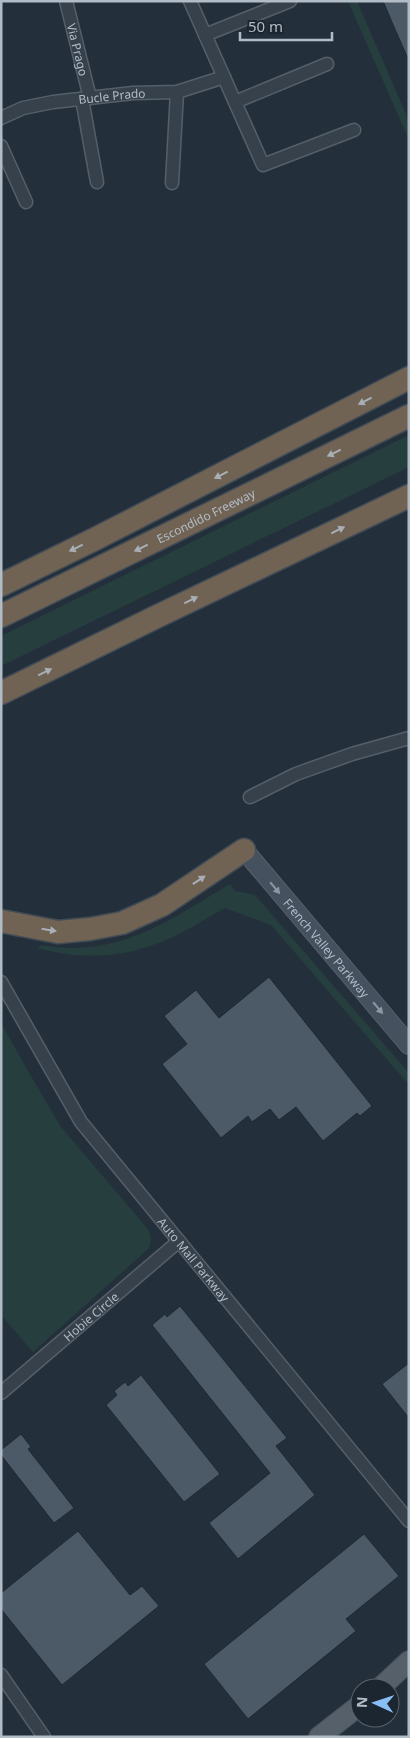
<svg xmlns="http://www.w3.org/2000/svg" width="410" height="1738" font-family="'Noto Sans',sans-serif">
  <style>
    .green { fill: #263e3d }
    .building { fill: #4c5a67; stroke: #1e2832 }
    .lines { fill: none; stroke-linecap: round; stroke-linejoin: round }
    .street-casing { stroke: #555f69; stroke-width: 15 }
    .secondary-casing { stroke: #555f69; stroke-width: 20 }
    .primary-casing { stroke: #434d57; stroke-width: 22 }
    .highway-casing { stroke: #424c56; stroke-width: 25 }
    .street { stroke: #37414b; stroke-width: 12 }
    .secondary { stroke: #45515e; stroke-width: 18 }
    .primary { stroke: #55606b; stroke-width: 20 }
    .highway { stroke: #716354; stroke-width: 22 }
    .oneway { fill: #a8afb6 }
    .oneway2 { fill: #8c97a2 }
    .labels { text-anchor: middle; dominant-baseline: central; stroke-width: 4; stroke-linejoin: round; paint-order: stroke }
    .street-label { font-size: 12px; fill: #b2bcc7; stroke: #1c2630 }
  </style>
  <rect width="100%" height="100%" fill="#23303b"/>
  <!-- green -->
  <g class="green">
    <polygon points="348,1 357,1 409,121 409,140"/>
    <polygon points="409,435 409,467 1,666 1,636"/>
    <path d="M230,884L235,891L255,895L409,1073V1085L271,925L225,908C208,917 192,928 175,936C128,958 87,961 37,948L41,945C117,959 168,921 230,884Z"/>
    <path d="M1,1023L28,1071L61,1127L147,1228C152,1236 152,1242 148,1249L33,1352L1,1315Z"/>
  </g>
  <!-- building -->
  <g class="building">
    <polygon points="383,1 409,1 409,61 394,27"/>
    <polygon points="269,977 372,1106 360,1116 357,1113 323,1141 296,1107 279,1120 270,1109 252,1122 248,1116 221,1138 162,1064 187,1044 164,1016 196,990 219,1018"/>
    <polygon points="180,1306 287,1438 276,1446 315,1495 238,1559 209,1523 270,1473 152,1325 165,1314 167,1317"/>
    <polygon points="409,1363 409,1418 382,1384"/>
    <polygon points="141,1375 220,1474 184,1502 106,1405 117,1395 114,1391 125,1382 128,1386"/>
    <polygon points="21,1434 31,1447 28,1449 74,1508 54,1523 1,1455 1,1450"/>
    <polygon points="78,1531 130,1595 142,1586 159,1606 62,1685 1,1609 1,1593"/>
    <polygon points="364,1534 399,1576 346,1619 356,1631 248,1719 204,1664"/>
  </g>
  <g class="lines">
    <defs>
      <g id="street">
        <path id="s1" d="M66,1L90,98"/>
        <polyline points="190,1 263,165 354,130"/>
        <polyline points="205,35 290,1"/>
        <polyline points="82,99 97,182"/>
        <polyline points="235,102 327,64"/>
        <path id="s2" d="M1,118L23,108L53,102L133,93L177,92L224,77"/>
        <polyline points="1,146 26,202"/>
        <polyline points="172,183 177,92"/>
        <polyline points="250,797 296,774 352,754 409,738"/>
        <path id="s3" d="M1,982L81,1122L409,1521"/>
        <path id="s4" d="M1,1393L179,1241"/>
        <polyline points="1,1675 44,1737"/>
      </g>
      <g id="secondary">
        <path id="s5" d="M244,850L409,1045"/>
      </g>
      <g id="primary">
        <polyline points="380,1688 409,1661"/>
        <polyline points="319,1737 360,1705"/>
      </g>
      <g id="highway">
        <polyline points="1,585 95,539 409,378"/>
        <path id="s6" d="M1,616L409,416"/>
        <polyline points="1,693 160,615 409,496"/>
        <polyline points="1,921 58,932 90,929 122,923 162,905 244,850"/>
      </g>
    </defs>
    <!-- street casing -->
    <use href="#street" class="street-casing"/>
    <!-- secondary casing -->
    <use href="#secondary" class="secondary-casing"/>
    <!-- primary casing -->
    <use href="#primary" class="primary-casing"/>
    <!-- highway casing -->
    <use href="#highway" class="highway-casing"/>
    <!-- street -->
    <use href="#street" class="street"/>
    <!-- secondary -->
    <use href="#secondary" class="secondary"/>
    <!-- primary -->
    <use href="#primary" class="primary"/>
    <!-- highway -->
    <use href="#highway" class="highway"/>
  </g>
  <!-- one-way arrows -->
  <defs><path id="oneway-solid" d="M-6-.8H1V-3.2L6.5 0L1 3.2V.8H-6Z" transform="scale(1.25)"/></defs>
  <g class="oneway">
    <use href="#oneway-solid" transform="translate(365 401) rotate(153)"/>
    <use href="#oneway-solid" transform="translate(334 453) rotate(154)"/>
    <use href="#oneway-solid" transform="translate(221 475) rotate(153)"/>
    <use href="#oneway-solid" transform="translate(338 530) rotate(-26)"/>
    <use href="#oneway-solid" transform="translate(76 548) rotate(154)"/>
    <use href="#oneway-solid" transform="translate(141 548) rotate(154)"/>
    <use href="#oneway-solid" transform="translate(191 600) rotate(-26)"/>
    <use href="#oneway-solid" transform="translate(45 672) rotate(-26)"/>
    <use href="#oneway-solid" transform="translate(199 880) rotate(-34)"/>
    <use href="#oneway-solid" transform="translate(49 930) rotate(9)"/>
  </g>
  <g class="oneway2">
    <use href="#oneway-solid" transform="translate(275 888) rotate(50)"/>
    <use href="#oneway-solid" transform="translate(378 1008) rotate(50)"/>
  </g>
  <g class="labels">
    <!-- street labels -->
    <g class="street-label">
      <text stroke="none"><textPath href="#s1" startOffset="50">Via Prago</textPath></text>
      <text stroke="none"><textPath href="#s2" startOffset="114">Bucle Prado</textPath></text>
      <text stroke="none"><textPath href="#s6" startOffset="228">Escondido Freeway</textPath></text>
      <text stroke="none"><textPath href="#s5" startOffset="128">French Valley Parkway</textPath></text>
      <text stroke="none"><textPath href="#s3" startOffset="339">Auto Mall Parkway</textPath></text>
      <text stroke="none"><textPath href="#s4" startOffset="118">Hobie Circle</textPath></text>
    </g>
  </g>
  <!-- border -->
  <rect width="410" height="1738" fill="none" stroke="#b2bcc7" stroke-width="5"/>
  <!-- north arrow -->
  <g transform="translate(375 1703) rotate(273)"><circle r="24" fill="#1c2630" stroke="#58626c"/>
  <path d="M0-4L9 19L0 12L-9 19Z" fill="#89bdf5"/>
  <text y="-8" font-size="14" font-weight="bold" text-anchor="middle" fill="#b2bcc7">N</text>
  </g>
  <!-- scale -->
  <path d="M240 32v8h92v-8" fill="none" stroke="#b2bcc7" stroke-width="2.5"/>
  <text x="248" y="32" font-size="15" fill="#b2bcc7" stroke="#1c2630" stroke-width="4" paint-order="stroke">50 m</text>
</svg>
